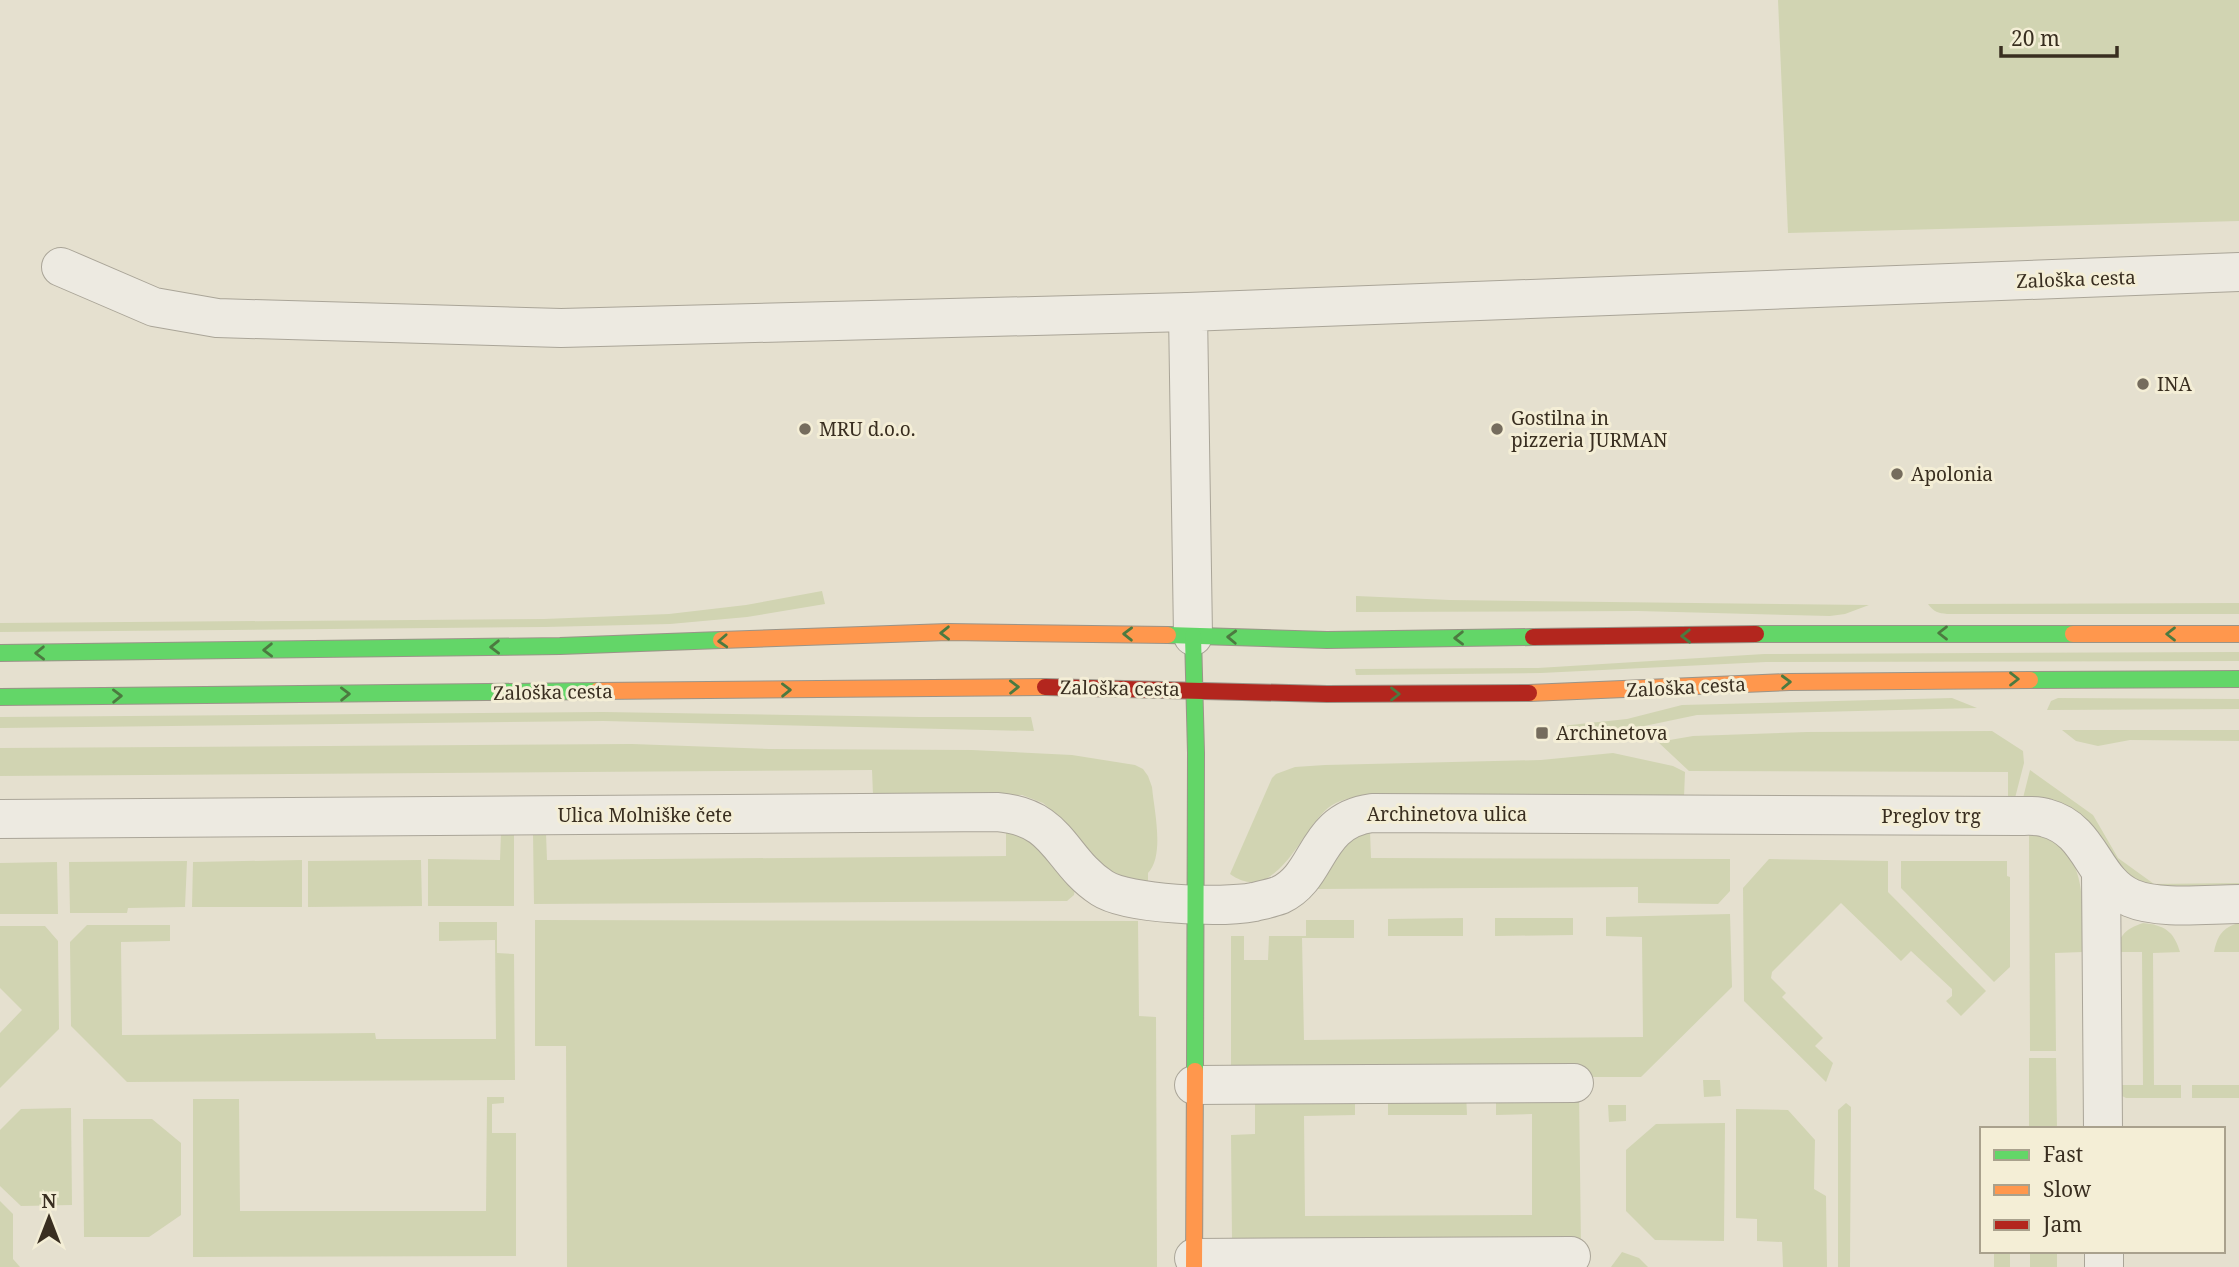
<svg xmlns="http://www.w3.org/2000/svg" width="2239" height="1267" font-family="'Noto Serif',serif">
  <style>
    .green { fill: #d1d4b2 }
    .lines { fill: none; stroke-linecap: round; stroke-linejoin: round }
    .street-casing { stroke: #aaa598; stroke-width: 40 }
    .fast-casing { stroke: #9a9488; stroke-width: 18 }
    .slow-casing { stroke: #9a9488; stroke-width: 18 }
    .jam-casing { stroke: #9a9488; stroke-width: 18 }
    .street { stroke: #edeae1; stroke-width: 38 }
    .fast { stroke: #63d668; stroke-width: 16 }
    .slow { stroke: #ff974d; stroke-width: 16 }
    .jam { stroke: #b3261e; stroke-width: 16 }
    .oneway { stroke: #4c7a40 }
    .poi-dot { fill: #756c5d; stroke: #f4eed6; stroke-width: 2.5 }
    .labels { text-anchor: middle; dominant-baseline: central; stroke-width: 6; stroke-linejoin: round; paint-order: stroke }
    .street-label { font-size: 19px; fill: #392e20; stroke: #f4eed6 }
    .poi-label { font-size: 19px; fill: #392e20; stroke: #f4eed6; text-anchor: start }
  </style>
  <rect width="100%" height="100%" fill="#e5e0cf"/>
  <!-- green -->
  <g class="green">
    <polygon points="1778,0 2239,0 2239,221 1788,233"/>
    <polygon points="822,591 825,604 747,617 670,624 545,627 0,632 0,623 544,619 669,614 746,605"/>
    <polygon points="1356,596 1450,600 1869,605 1845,614 1830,616 1638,611 1356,612"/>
    <path d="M2239,603V614H1947C1938,613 1934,612 1928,604Z"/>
    <polygon points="2239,652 2239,661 1766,662 1541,673 1356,675 1355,669 1538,668 1764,654"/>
    <polygon points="1952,698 1977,708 1697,715 1606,734 1561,738 1561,726 1627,719 1682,705"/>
    <polygon points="2058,698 2239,699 2239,709 2047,710 2051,701"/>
    <polygon points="603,712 919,717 1031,717 1034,731 603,721 0,728 0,717"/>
    <polygon points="2062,730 2239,730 2239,741 2130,740 2098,746 2076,741"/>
    <polygon points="1992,731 2023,751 2024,763 2015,798 2008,798 2008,772 1689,771 1658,742 1693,736 1807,732"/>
    <path d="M632,744L769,749L972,750L1072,755L1135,765L1143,769L1148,776L1152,787C1154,810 1165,855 1148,873V881L1141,884L1109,874L1056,814L1043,803L1022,795H873L872,770L0,776V748Z"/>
    <path d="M1613,753L1673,766L1685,772L1684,797L1363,796C1350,798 1338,800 1328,808C1301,830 1276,907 1230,874L1272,778L1276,774L1295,767L1325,765L1541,760Z"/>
    <polygon points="2030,770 2093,815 2118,858 2154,884 2239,883 2239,888 2152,888 2139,884 2023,798"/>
    <polygon points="1006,829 1029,838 1075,888 1074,895 1067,901 534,904 533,833 546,833 547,860 1006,856"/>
    <polygon points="1354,831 1370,831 1371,858 1730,859 1730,891 1718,904 1638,903 1638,887 1316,889"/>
    <polygon points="501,833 514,833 514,906 428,906 428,859 500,860"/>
    <path d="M2029,834C2091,843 2082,905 2083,952L2055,953L2056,1051H2030Z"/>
    <polygon points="1769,859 1888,861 1888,892 1986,991 1961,1016 1946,1001 1952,996 1952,989 1911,951 1901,961 1841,903 1772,972 1771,978 1786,993 1782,997 1823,1038 1815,1046 1833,1063 1826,1082 1744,1001 1743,888"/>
    <polygon points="302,860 302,907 192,907 193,862"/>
    <polygon points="421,860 422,906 308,907 308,861"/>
    <polygon points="187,861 185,907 128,908 127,913 70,913 69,862"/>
    <polygon points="1901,861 2007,861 2007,876 2010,877 2010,967 1994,982 1901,888"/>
    <polygon points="57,862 58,914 0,914 0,863"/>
    <polygon points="1730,914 1732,987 1641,1077 1542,1077 1231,1067 1231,936 1244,936 1244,960 1268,960 1269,936 1306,936 1306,920 1354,920 1354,938 1302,938 1304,1040 1643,1037 1642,937 1606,936 1606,917"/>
    <polygon points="1463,918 1463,936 1388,936 1388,919"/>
    <polygon points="1495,918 1573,918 1573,935 1495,936"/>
    <polygon points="535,920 1138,921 1139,1016 1156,1017 1157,1267 567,1267 566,1046 535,1046"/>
    <polygon points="439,922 497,922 497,953 514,954 515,1080 127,1082 71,1026 70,942 87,925 170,925 170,941 121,942 122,1035 375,1033 376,1039 496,1039 495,940 439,941"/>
    <path d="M2143,923C2164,925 2174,931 2180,952L2153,953L2154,1085H2181V1098H2126L2122,1096L2117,1085H2143L2142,952H2116C2120,934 2126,929 2143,923Z"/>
    <path d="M2239,923V952H2214C2217,936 2223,927 2239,923Z"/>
    <polygon points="0,926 45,926 58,941 59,1029 0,1088 0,1033 22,1010 0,988"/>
    <polygon points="2029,1058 2056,1058 2057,1129 2029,1129"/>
    <polygon points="1703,1080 1720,1080 1721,1096 1704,1097"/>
    <rect x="2192" y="1085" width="47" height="13"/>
    <polygon points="1579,1091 1581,1247 1232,1240 1231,1135 1255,1134 1255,1100 1355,1092 1355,1115 1304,1116 1305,1216 1532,1215 1532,1114 1496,1115 1496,1092"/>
    <polygon points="1388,1092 1466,1092 1467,1115 1388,1115"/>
    <polygon points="487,1097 504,1097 504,1103 492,1104 492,1133 516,1133 516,1256 193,1257 193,1099 239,1099 240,1211 486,1211"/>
    <polygon points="1846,1103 1851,1107 1850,1267 1838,1267 1838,1110"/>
    <polygon points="1608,1105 1626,1105 1626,1121 1609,1122"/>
    <polygon points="71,1108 72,1205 21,1206 0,1186 0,1130 21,1109"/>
    <polygon points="1736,1109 1788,1110 1815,1140 1814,1189 1826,1196 1827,1267 1783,1267 1782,1242 1757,1241 1757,1219 1736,1218"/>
    <polygon points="83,1119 152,1119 181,1143 181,1215 149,1237 84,1237"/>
    <polygon points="1725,1123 1724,1241 1655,1240 1626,1211 1626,1150 1656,1124"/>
    <polygon points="0,1201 13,1214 13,1259 20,1267 0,1267"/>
    <rect x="1994" y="1251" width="16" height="16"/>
    <rect x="2030" y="1251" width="27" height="16"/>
    <polygon points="1622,1252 1639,1258 1648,1267 1611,1267"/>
  </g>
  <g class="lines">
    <defs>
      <g id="street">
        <polyline points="61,267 154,307 217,318 561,328 1188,312"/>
        <polyline points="1193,636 1188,312 2239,272"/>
        <path d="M0,819L997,812C1060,817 1059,860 1102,888C1128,905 1222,908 1254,902C1262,900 1272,898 1280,895C1321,876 1313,821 1372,813L2019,816C2027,816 2038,815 2046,818C2092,830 2092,881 2131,898C2159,910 2208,904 2239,904"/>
        <polyline points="2101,872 2103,1129"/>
        <polyline points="1194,1085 1574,1083"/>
        <polyline points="2104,1251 2104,1267"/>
        <polyline points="1194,1258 1571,1256"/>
      </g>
      <g id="fast">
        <polyline points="1756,634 2073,634"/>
        <polyline points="1168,635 1327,640 1533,637"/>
        <polyline points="1193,636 1196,753 1195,1071"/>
        <polyline points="0,653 560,646 721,640"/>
        <polyline points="2030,680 2239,679"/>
        <polyline points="0,697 597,691"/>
      </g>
      <g id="slow">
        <polyline points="2073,634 2239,634"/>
        <polyline points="721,640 948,632 1168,635"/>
        <polyline points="597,691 1045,687"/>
        <polyline points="1529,693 1789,682 2030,680"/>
        <polyline points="1194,1267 1195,1071"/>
      </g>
      <g id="jam">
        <polyline points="1533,637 1756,634"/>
        <polyline points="1045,687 1327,694 1529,693"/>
      </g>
    </defs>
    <!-- street casing -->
    <use href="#street" class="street-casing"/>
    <!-- fast casing -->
    <use href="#fast" class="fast-casing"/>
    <!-- slow casing -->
    <use href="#slow" class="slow-casing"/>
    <!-- jam casing -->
    <use href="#jam" class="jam-casing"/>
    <!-- street -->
    <use href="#street" class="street"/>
    <!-- fast -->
    <use href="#fast" class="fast"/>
    <!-- slow -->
    <use href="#slow" class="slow"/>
    <!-- jam -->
    <use href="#jam" class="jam"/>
  </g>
  <!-- one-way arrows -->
  <defs><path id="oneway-chevron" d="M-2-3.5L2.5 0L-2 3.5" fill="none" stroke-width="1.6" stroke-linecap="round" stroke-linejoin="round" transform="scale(1.75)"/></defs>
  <g class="oneway">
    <use href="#oneway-chevron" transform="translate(945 633) rotate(179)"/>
    <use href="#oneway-chevron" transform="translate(1943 633) rotate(-180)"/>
    <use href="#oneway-chevron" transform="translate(1128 634) rotate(-179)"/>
    <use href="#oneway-chevron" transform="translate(2171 634) rotate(180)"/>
    <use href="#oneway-chevron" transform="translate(1686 636) rotate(179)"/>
    <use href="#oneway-chevron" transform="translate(1232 637) rotate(-178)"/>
    <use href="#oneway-chevron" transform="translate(1459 638) rotate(179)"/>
    <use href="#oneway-chevron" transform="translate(723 641) rotate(177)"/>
    <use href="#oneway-chevron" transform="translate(495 647) rotate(179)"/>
    <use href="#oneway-chevron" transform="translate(268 650) rotate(179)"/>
    <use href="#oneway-chevron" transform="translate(40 653) rotate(179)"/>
    <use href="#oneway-chevron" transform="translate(2014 679)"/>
    <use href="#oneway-chevron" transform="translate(1786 682) rotate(-2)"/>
    <use href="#oneway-chevron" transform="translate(1014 687) rotate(-1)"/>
    <use href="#oneway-chevron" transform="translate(786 690) rotate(-1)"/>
    <use href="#oneway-chevron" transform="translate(345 694) rotate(-1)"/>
    <use href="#oneway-chevron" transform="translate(1395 694)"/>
    <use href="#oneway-chevron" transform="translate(117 696) rotate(-1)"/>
  </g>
  <!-- markers -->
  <g class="poi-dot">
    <circle cx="2143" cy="384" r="7"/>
    <circle cx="805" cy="429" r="7"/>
    <circle cx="1497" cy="429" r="7"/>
    <circle cx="1897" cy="474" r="7"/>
    <rect x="1535" y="726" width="14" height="14" rx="3.5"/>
  </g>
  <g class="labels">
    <!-- street labels -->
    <g class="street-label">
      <text transform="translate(2076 279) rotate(-2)">Zaloška cesta</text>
      <text transform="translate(1686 687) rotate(-3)">Zaloška cesta</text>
      <text transform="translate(1120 688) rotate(1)">Zaloška cesta</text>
      <text transform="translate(553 692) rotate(-1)">Zaloška cesta</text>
      <text x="1447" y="814">Archinetova ulica</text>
      <text x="645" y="815">Ulica Molniške čete</text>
      <text x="1931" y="816">Preglov trg</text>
    </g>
    <!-- poi labels -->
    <g class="poi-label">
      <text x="2157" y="384">INA</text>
      <text x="1511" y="418">Gostilna in<tspan x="1511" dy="22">pizzeria JURMAN</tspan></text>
      <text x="819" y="429">MRU d.o.o.</text>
      <text x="1911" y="474">Apolonia</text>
      <text x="1556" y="733">Archinetova</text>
    </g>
  </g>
  <!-- legend -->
  <rect x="1980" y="1127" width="245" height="126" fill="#f4eed6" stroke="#a9a18d" stroke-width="2"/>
  <rect x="1994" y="1150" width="35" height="10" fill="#63d668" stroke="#a9a18d" stroke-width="2"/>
  <text x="2043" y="1162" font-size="21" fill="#392e20">Fast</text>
  <rect x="1994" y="1185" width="35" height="10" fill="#ff974d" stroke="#a9a18d" stroke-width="2"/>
  <text x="2043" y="1197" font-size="21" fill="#392e20">Slow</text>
  <rect x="1994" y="1220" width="35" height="10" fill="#b3261e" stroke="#a9a18d" stroke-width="2"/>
  <text x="2043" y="1232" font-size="21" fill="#392e20">Jam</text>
  <!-- north arrow -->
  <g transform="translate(49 1218)" stroke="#f4eed6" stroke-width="5" paint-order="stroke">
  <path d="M0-5L12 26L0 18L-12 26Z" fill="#392e20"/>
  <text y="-10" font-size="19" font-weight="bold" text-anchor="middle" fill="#392e20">N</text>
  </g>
  <!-- scale -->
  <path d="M2001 46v10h116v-10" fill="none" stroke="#392e20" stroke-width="3.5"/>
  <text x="2011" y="46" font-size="21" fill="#392e20" stroke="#f4eed6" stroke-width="5" paint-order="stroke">20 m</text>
</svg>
